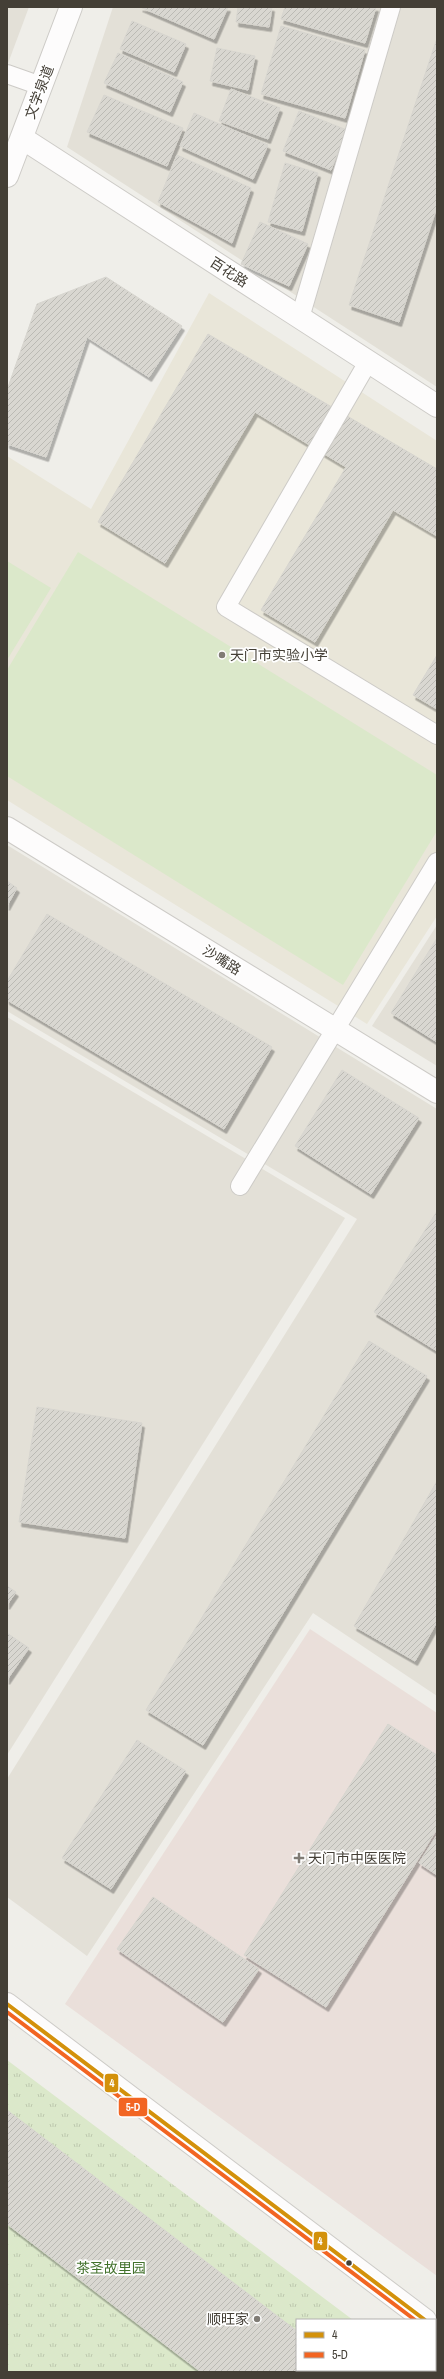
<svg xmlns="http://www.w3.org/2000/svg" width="444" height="2379" font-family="'Archivo Narrow','Noto Sans SC',sans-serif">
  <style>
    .residential { fill: #e3e0d7 }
    .education { fill: #e9e6d9 }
    .medical { fill: #eadfda }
    .grass { fill: url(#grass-tufts) }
    .pitch { fill: #dbe8ca }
    .building { fill: url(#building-hatch); stroke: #d7d5cf; filter: url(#shadow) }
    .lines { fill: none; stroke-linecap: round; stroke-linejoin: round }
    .service-casing { stroke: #cdcbc7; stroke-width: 20 }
    .minor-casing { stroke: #cdcbc7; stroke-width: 24 }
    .tertiary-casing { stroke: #cdcbc7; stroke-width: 24 }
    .service { stroke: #fdfcfc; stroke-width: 18 }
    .minor { stroke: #fdfcfc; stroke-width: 22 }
    .tertiary { stroke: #fdfcfc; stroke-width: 22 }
    .bus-1-casing { stroke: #fff; stroke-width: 7 }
    .bus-2-casing { stroke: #fff; stroke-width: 7 }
    .bus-1 { stroke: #d3910b; stroke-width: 4 }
    .bus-2 { stroke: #f26522; stroke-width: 4 }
    .poi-dot { fill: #807c75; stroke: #fff; stroke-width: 1.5 }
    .bus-dot { fill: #443f36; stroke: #fff; stroke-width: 1.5 }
    .labels { text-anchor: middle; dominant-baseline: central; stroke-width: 3.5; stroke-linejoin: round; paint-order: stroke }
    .street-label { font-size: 14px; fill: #443f36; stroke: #fff }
    .poi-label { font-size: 14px; fill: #443f36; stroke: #fff; text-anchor: start }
    .park-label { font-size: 14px; fill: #43722d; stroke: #fff }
    .line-badge { stroke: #fff; stroke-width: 1.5 }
    .badge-label { font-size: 11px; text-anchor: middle; font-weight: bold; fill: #fff }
  </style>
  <defs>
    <pattern id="grass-tufts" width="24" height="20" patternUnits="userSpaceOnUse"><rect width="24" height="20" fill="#dbe8ca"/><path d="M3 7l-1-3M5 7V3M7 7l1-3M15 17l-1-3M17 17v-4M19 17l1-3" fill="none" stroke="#bdc8ae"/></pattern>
    <pattern id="building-hatch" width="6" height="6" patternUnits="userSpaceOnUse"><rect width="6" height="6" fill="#d9d7d1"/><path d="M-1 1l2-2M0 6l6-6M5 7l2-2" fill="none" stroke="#bbbab4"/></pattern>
    <filter id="shadow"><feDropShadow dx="2.5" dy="4.5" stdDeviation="0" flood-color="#0004"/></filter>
  </defs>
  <rect width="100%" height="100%" fill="#efeee9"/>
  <!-- residential -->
  <g class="residential">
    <polygon points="7,7 29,7 7,66"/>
    <polygon points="113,7 437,7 437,387 67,147"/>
    <polygon points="7,845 437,1109 437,1696 313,1613 87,1956 7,1897 7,1779 357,1219 7,1011"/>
    <polygon points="437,925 437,1066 372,1026"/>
    <polygon points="7,1017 345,1218 7,1755"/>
  </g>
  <!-- education -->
  <polygon class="education" points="209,293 437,441 437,916 367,1024 7,800 7,456 91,509"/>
  <!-- medical -->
  <polygon class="medical" points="310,1629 437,1713 437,2276 65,2004"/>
  <!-- grass -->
  <polygon class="grass" points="7,2060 353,2320 297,2320 297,2370 419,2370 422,2372 7,2372"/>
  <!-- pitch -->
  <g class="pitch">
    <polygon points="78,552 437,775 437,831 343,985 7,776 7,670"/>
    <polygon points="7,561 51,588 7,660"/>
  </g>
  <!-- building -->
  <g class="building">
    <polygon points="140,7 228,7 214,39"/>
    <polygon points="238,7 272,7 269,27 236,22"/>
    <polygon points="285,7 376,7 365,43 281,19"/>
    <polygon points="132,21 186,44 174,72 120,49"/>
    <polygon points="281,26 365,50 345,118 261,94"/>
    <polygon points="437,38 437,207 399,322 349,305"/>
    <polygon points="217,48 255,56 248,90 210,81"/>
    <polygon points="118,53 183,82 170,112 104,83"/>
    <polygon points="231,89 280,108 268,139 219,121"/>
    <polygon points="104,95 183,128 167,166 87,132"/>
    <polygon points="299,111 347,130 331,170 283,151"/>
    <polygon points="194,113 268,145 253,179 180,146"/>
    <polygon points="177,155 251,188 232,243 158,202"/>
    <polygon points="285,163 318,173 302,231 268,222"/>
    <polygon points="260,222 308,244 289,286 241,264"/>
    <polygon points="106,277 182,326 149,377 87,337 46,457 7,444 7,390 37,304"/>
    <polygon points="208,334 437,469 437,536 393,510 315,642 261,610 346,467 255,412 165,563 98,522"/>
    <polygon points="437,655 437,709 413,695"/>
    <polygon points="7,881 17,888 7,906"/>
    <polygon points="47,914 272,1047 224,1129 7,1000 7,981"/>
    <polygon points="437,938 437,1042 391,1013"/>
    <polygon points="342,1070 419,1118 371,1194 295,1146"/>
    <polygon points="437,1211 437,1351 374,1312"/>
    <polygon points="369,1341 427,1376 203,1745 146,1710"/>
    <polygon points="37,1407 142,1423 125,1538 19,1522"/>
    <polygon points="437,1481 437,1622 415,1661 354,1626"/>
    <polygon points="7,1586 16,1592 7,1605"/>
    <polygon points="7,1633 29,1648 7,1680"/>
    <polygon points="388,1724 437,1755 437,1829 326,2007 244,1955"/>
    <polygon points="137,1740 186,1771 111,1889 62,1858"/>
    <polygon points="437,1835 437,1875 419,1863"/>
    <polygon points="153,1897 259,1969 223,2022 117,1949"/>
    <polygon points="7,2110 297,2331 297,2370 347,2370 346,2372 201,2372 7,2224"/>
  </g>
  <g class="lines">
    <defs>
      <g id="service">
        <polyline points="7,74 41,86"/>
        <polyline points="300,318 391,7"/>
        <polyline points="368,362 226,607 437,735"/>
        <polyline points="240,1186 437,862"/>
      </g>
      <g id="minor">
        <polyline points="22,138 437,406"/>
        <polyline points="7,176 71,7"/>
        <polyline points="7,828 437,1092"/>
      </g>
      <polyline id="tertiary" points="7,2004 425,2320"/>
    </defs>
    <!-- service casing -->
    <use href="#service" class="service-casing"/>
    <!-- minor casing -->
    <use href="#minor" class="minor-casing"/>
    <!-- tertiary casing -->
    <use href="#tertiary" class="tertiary-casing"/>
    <!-- service -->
    <use href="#service" class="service"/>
    <!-- minor -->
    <use href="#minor" class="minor"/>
    <!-- tertiary -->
    <use href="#tertiary" class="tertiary"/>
    <defs>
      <polyline id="bus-1" points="7,2004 425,2320"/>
      <polyline id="bus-2" points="7,2012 415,2320"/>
    </defs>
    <!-- bus-1 casing -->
    <use href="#bus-1" class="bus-1-casing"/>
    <!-- bus-2 casing -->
    <use href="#bus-2" class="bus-2-casing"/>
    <!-- bus-1 -->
    <use href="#bus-1" class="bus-1"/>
    <!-- bus-2 -->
    <use href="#bus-2" class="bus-2"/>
  </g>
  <!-- markers -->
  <g class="poi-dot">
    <circle cx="222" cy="655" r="4"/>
    <path d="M297 1852h4v4h4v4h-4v4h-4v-4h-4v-4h4z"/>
    <circle cx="257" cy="2319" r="4"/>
  </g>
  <circle class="bus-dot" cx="349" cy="2263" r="3.5"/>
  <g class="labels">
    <!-- street labels -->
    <g class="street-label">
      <text transform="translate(39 92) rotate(-69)">文学泉道</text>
      <text transform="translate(229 272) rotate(33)">百花路</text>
      <text transform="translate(222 960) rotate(32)">沙嘴路</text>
    </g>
    <!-- poi labels -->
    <g class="poi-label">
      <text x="230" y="655">天门市实验小学</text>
      <text x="308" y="1858">天门市中医医院</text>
      <text x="249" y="2319" text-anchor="end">顺旺家</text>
    </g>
    <!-- park labels -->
    <g class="park-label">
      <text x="111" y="2268">茶圣故里园</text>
    </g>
  </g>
  <g class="line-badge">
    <rect x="104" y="2073" width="15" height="20" rx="4" fill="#d3910b"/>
    <rect x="118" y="2097" width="30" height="20" rx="4" fill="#f26522"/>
    <rect x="313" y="2231" width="15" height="20" rx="4" fill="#d3910b"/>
  </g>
  <g class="badge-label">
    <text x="112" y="2087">4</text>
    <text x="133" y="2111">5-D</text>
    <text x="320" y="2245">4</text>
  </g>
  <!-- border -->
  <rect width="444" height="2379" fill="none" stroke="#443f36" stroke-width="16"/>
  <!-- legend -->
  <rect x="296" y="2319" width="140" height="52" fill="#ffffff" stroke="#b4b2af"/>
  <rect x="304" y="2332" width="20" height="6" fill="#d3910b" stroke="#b4b2af"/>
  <text x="332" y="2339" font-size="12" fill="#443f36">4</text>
  <rect x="304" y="2352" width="20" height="6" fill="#f26522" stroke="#b4b2af"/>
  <text x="332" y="2359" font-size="12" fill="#443f36">5-D</text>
</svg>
